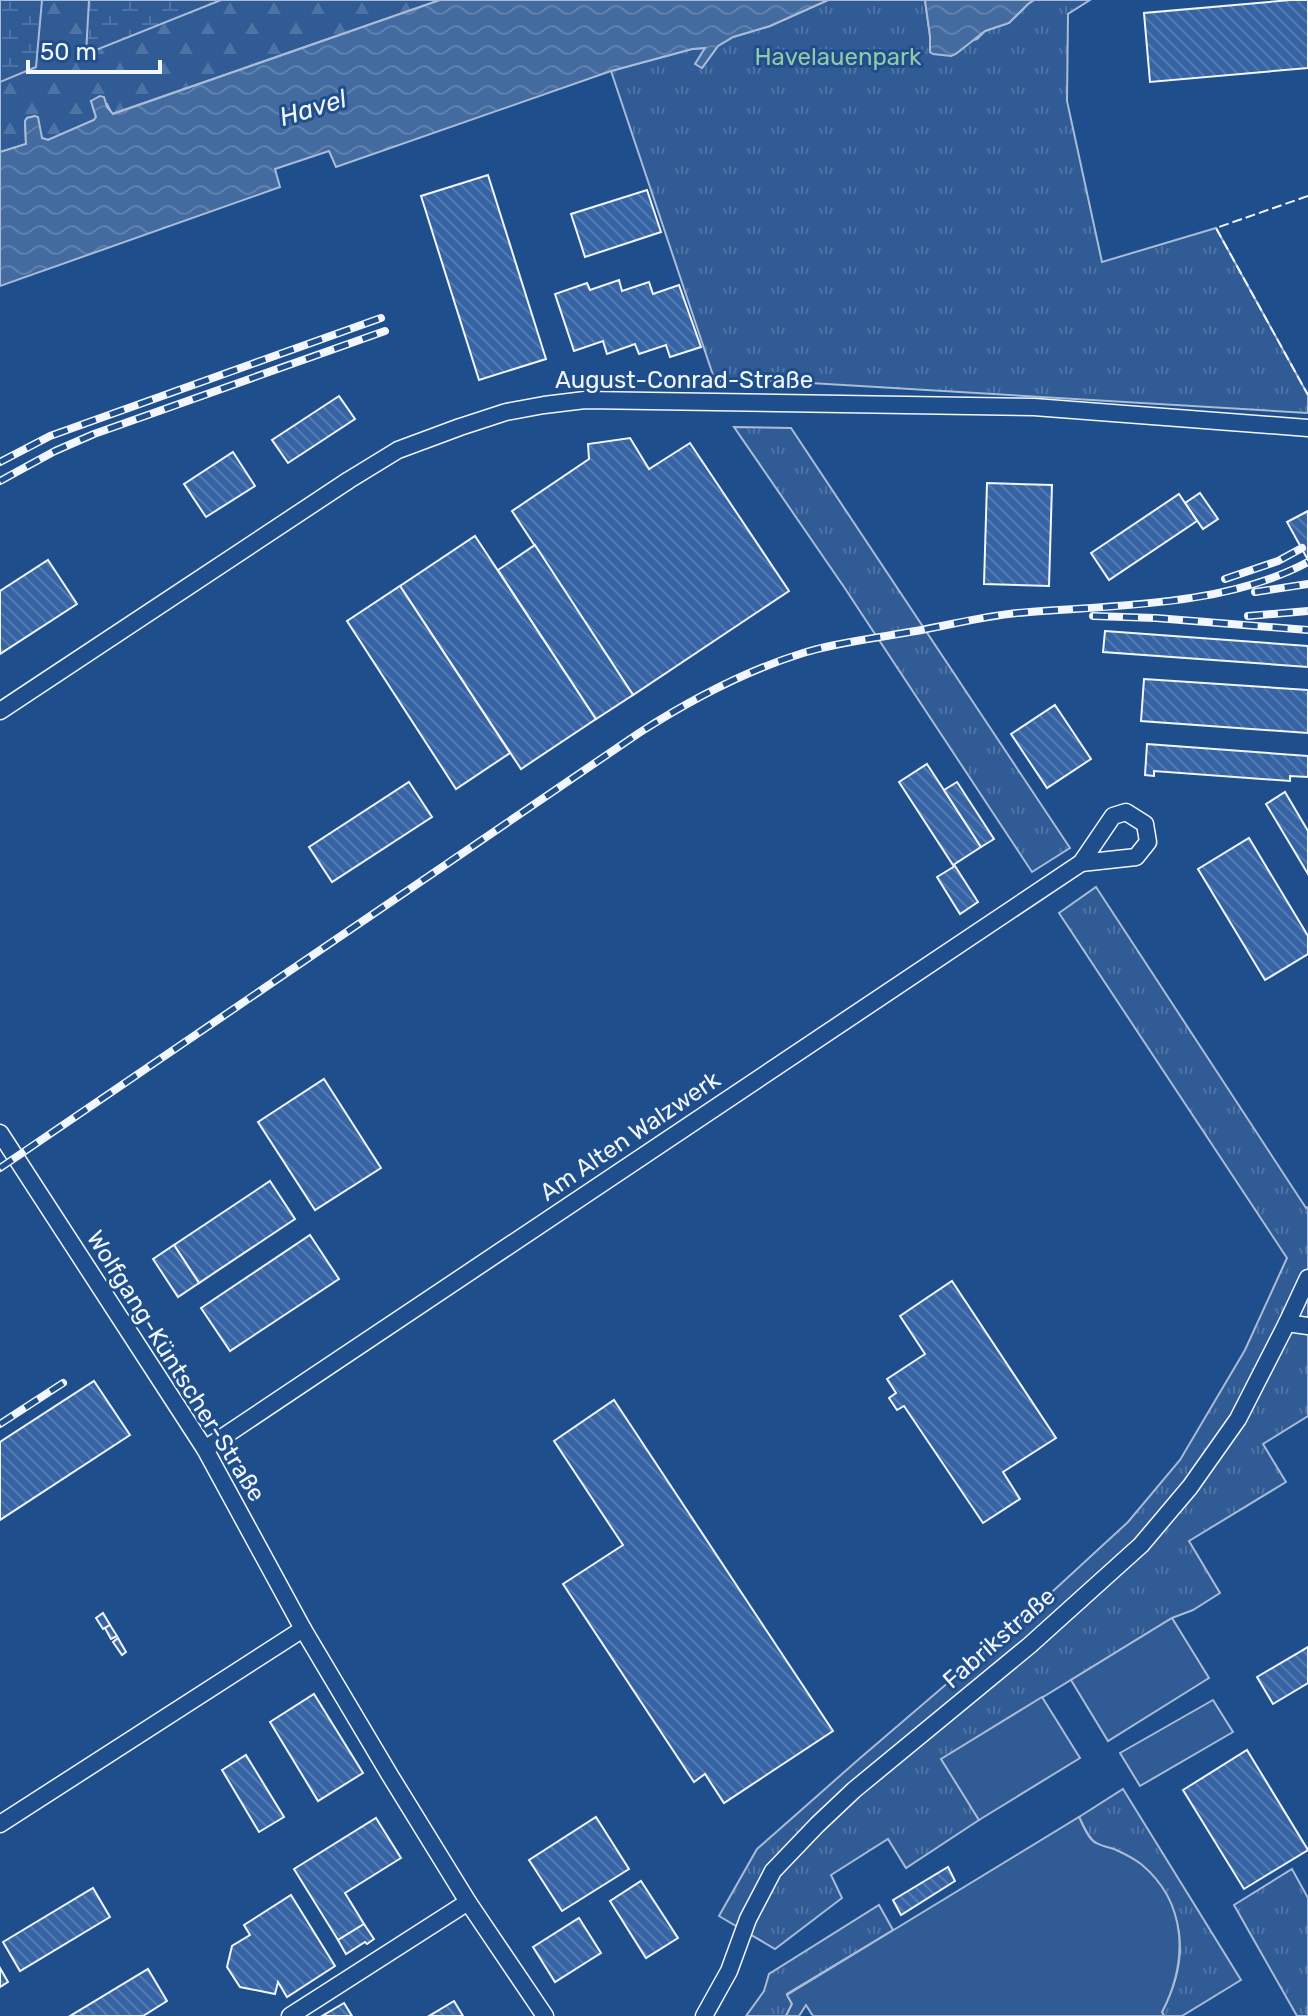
<svg xmlns="http://www.w3.org/2000/svg" width="1308" height="2016" font-family="Rubik,sans-serif">
  <style>
    .grass { fill: url(#grass-tufts); stroke: #a8bbd7; stroke-width: 2 }
    .forest { fill: url(#forest-firs); stroke: #a8bbd7; stroke-width: 2 }
    .wetland { fill: url(#wetland-marsh); stroke: #a8bbd7; stroke-width: 2 }
    .garden { fill: #305b95; stroke: #a8bbd7; stroke-width: 2 }
    .water { fill: url(#water-waves); stroke: #a8bbd7; stroke-width: 2 }
    .building { fill: url(#building-back-hatch); stroke: #f2f6ff; stroke-width: 2 }
    .lines { fill: none; stroke-linecap: round; stroke-linejoin: round }
    .minor-casing { stroke: #f2f6ff; stroke-width: 19 }
    .minor { stroke: #1f4e8c; stroke-width: 16 }
    .rail-casing { stroke: #f2f6ff; stroke-width: 8 }
    .rail { stroke: #1f4e8c; stroke-width: 5; stroke-dasharray: 15; stroke-linecap: butt }
    .fence { stroke: #f2f6ff; stroke-width: 2; stroke-dasharray: 10 4; stroke-linecap: butt }
    .labels { text-anchor: middle; dominant-baseline: central; stroke-width: 6; stroke-linejoin: round; paint-order: stroke }
    .park-label { font-size: 24px; fill: #97c8a6; stroke: #1f4e8c }
    .street-label { font-size: 24px; fill: #f2f6ff; stroke: #1f4e8c }
    .water-label { font-size: 26px; font-style: italic; fill: #f2f6ff; stroke: #1f4e8c }
  </style>
  <defs>
    <pattern id="grass-tufts" width="24" height="20" patternUnits="userSpaceOnUse" patternTransform="scale(2)"><rect width="24" height="20" fill="#305b95"/><path d="M3 7l-1-3M5 7V3M7 7l1-3M15 17l-1-3M17 17v-4M19 17l1-3" fill="none" stroke="#4e73a5"/></pattern>
    <pattern id="forest-firs" width="22" height="20" patternUnits="userSpaceOnUse" patternTransform="scale(2)"><rect width="22" height="20" fill="#305b95"/><path d="M5 1l3.5 6h-7zM16 11l3.5 6h-7z" fill="#4e73a5"/></pattern>
    <pattern id="wetland-marsh" width="20" height="14" patternUnits="userSpaceOnUse" patternTransform="scale(2)"><rect width="20" height="14" fill="#305b95"/><path d="M1 5h8M5 5V1M11 12h8M15 12V8" fill="none" stroke="#4e73a5"/></pattern>
    <pattern id="water-waves" width="16" height="10" patternUnits="userSpaceOnUse" patternTransform="scale(2)"><rect width="16" height="10" fill="#446ba0"/><path d="M0 5q4-4 8 0t8 0" fill="none" stroke="#5f81ae"/></pattern>
    <pattern id="building-back-hatch" width="6" height="6" patternUnits="userSpaceOnUse" patternTransform="scale(2)"><rect width="6" height="6" fill="#3563a3"/><path d="M-1 5l2 2M0 0l6 6M5-1l2 2" fill="none" stroke="#537ab1"/></pattern>
  </defs>
  <rect width="100%" height="100%" fill="#1f4e8c"/>
  <!-- grass -->
  <g class="grass">
    <polygon points="828,0 925,0 930,36 930,52 977,39 985,31 1009,23 1028,4 1034,0 1090,0 1068,14 1067,101 1102,262 1216,228 1308,395 1308,413 777,381 715,381 611,71 692,49 705,48 702,68 718,46 733,37 770,26"/>
    <polygon points="734,427 791,428 1070,848 1032,872 844,587"/>
    <polygon points="1096,887 1306,1208 1308,1207 1308,1416 1263,1444 1286,1482 1189,1541 1220,1593 1193,1610 1172,1618 942,1759 979,1820 906,1868 888,1839 831,1875 842,1898 775,1949 719,1916 757,1849 859,1759 1027,1615 1128,1522 1180,1460 1245,1350 1287,1258 1059,913"/>
    <path d="M1123,1789L1241,1980L1182,2016H1164L1162,2012C1193,1952 1185,1900 1130,1858C1120,1850 1107,1849 1096,1843C1088,1839 1083,1825 1079,1817Z"/>
    <polygon points="1292,1869 1308,1898 1308,2016 1297,2016 1234,1905"/>
    <polygon points="879,1905 893,1930 787,1994 792,2004 786,2016 746,2016 764,1991 769,1974"/>
  </g>
  <!-- forest -->
  <polygon class="forest" points="0,0 440,0 112,114 107,104 91,101 96,117 94,120 48,140 42,138 35,116 27,118 25,121 26,144 0,152"/>
  <!-- wetland -->
  <g class="wetland">
    <polygon points="0,0 42,0 36,67 0,82"/>
    <polygon points="89,0 221,0 86,54"/>
  </g>
  <!-- garden -->
  <g class="garden">
    <polygon points="1172,1618 1209,1678 1108,1741 1071,1680"/>
    <polygon points="1042,1697 1080,1758 979,1820 941,1759"/>
    <polygon points="1213,1700 1233,1732 1140,1786 1120,1753"/>
    <path d="M1079,1817C1083,1825 1088,1839 1096,1843C1101,1846 1108,1847 1114,1849C1123,1853 1133,1858 1141,1864C1188,1903 1188,1962 1162,2012L1164,2016H813L806,2005L799,2016H786L792,2004L787,1995Z"/>
  </g>
  <!-- water -->
  <g class="water">
    <polygon points="440,0 828,0 770,26 733,37 718,46 702,68 695,64 705,48 692,49 611,71 336,167 329,151 275,169 280,187 0,286 0,152 26,144 25,121 27,118 35,116 38,117 42,138 48,140 94,120 96,117 91,101 100,96 104,97 107,107 113,114"/>
    <polygon points="925,0 1034,0 1028,4 1009,23 985,31 956,54 951,56 933,54 930,52 930,36"/>
  </g>
  <!-- building -->
  <g class="building">
    <polygon points="1291,0 1308,0 1308,68 1150,82 1144,13"/>
    <polygon points="488,175 546,359 479,380 421,196"/>
    <polygon points="647,190 661,232 585,257 571,214"/>
    <polygon points="619,280 622,291 649,282 653,294 679,285 701,347 670,357 666,345 639,354 635,344 607,354 603,341 574,351 555,294 587,283 590,290"/>
    <polygon points="339,396 355,419 288,463 272,440"/>
    <polygon points="630,438 649,469 690,443 789,591 633,695 512,511 589,459 588,444"/>
    <polygon points="233,452 255,486 206,517 184,484"/>
    <polygon points="987,483 1052,485 1049,586 984,584"/>
    <polygon points="1200,493 1218,519 1203,529 1185,503"/>
    <polygon points="1179,494 1197,521 1109,580 1091,553"/>
    <polygon points="1308,511 1308,560 1287,522"/>
    <polygon points="475,536 596,719 521,769 400,586"/>
    <polygon points="535,545 633,695 596,719 498,570"/>
    <polygon points="48,560 77,604 0,654 0,591"/>
    <polygon points="400,586 510,753 456,789 347,621"/>
    <polygon points="1105,631 1308,646 1308,667 1103,652"/>
    <polygon points="1144,679 1308,690 1308,733 1141,721"/>
    <polygon points="1055,705 1091,759 1047,788 1011,734"/>
    <polygon points="1147,744 1308,756 1308,777 1290,776 1290,781 1154,771 1154,776 1145,775"/>
    <polygon points="927,764 981,847 953,865 899,782"/>
    <polygon points="409,782 432,817 332,882 309,847"/>
    <polygon points="957,782 994,839 981,847 944,790"/>
    <polygon points="1285,792 1308,831 1308,874 1266,804"/>
    <polygon points="1249,838 1308,936 1308,954 1265,980 1198,869"/>
    <polygon points="955,866 978,902 960,914 937,877"/>
    <polygon points="324,1079 381,1168 315,1210 258,1122"/>
    <polygon points="270,1181 295,1219 199,1283 174,1245"/>
    <polygon points="310,1235 339,1279 230,1351 201,1308"/>
    <polygon points="174,1245 199,1283 178,1297 153,1259"/>
    <polygon points="952,1281 1056,1438 1003,1472 1020,1499 983,1523 904,1406 897,1410 889,1398 896,1393 887,1379 925,1354 900,1316"/>
    <polygon points="94,1381 130,1435 0,1520 0,1442"/>
    <polygon points="614,1400 833,1731 724,1803 705,1774 694,1782 563,1584 623,1545 554,1441"/>
    <polygon points="103,1613 110,1625 103,1629 96,1618"/>
    <polygon points="110,1625 117,1636 111,1639 105,1628"/>
    <polygon points="118,1638 126,1652 122,1655 113,1642"/>
    <polygon points="1308,1647 1308,1683 1273,1704 1257,1677"/>
    <polygon points="314,1694 363,1773 318,1801 270,1722"/>
    <polygon points="1247,1750 1308,1850 1244,1889 1183,1790"/>
    <polygon points="246,1755 284,1817 259,1832 222,1770"/>
    <polygon points="596,1817 629,1869 562,1911 529,1860"/>
    <polygon points="376,1818 401,1858 345,1893 364,1924 338,1940 294,1869"/>
    <polygon points="948,1867 955,1881 901,1915 893,1900"/>
    <polygon points="641,1881 678,1938 646,1958 610,1901"/>
    <polygon points="93,1888 110,1917 20,1971 3,1942"/>
    <polygon points="291,1895 335,1966 287,1997 278,1982 275,1994 240,1987 227,1967 232,1946 250,1935 244,1925"/>
    <polygon points="579,1918 601,1953 555,1982 533,1947"/>
    <polygon points="364,1924 374,1939 367,1944 365,1942 346,1954 338,1940"/>
    <polygon points="0,1968 8,1982 0,1987"/>
    <polygon points="148,1969 167,2001 143,2016 70,2016"/>
    <polygon points="454,2001 463,2016 429,2016"/>
    <polygon points="344,2003 352,2016 322,2016"/>
  </g>
  <g class="lines">
    <defs>
      <g id="minor">
        <polyline points="0,711 349,480 398,450 460,427 506,412 544,405 585,400 1034,407 1308,428"/>
        <polygon points="1126,812 1145,824 1148,842 1136,857 1081,863 1113,816"/>
        <polyline points="0,1133 205,1449 303,1629 391,1777 468,1902 545,2016"/>
        <polyline points="1287,1323 1308,1326"/>
        <polyline points="205,1449 1081,863"/>
        <polyline points="0,1824 303,1629"/>
        <polyline points="290,2016 468,1902"/>
        <polyline points="704,2016 729,1971 748,1919 773,1871 817,1825 854,1790 1030,1645 1141,1545 1190,1487 1238,1419 1287,1323 1308,1278"/>
      </g>
    </defs>
    <!-- minor casing -->
    <use href="#minor" class="minor-casing"/>
    <!-- minor -->
    <use href="#minor" class="minor"/>
    <defs>
      <g id="rail">
        <polyline points="0,462 50,436 381,318"/>
        <polyline points="0,481 55,451 94,434 385,331"/>
        <polyline points="1225,579 1278,561 1302,548"/>
        <polyline points="1255,592 1308,584"/>
        <polyline points="1093,616 1156,618 1308,630"/>
        <polyline points="1248,616 1308,611"/>
        <path d="M0,1168L639,733C690,700 745,671 803,653C835,643 870,639 904,633C942,627 978,617 1017,613C1111,605 1224,607 1308,562"/>
        <polyline points="0,1424 63,1383"/>
      </g>
    </defs>
    <!-- rail casing -->
    <use href="#rail" class="rail-casing"/>
    <!-- rail -->
    <use href="#rail" class="rail"/>
    <!-- fence -->
    <polyline class="fence" points="1308,196 1216,228 1308,395"/>
  </g>
  <g class="labels">
    <!-- park labels -->
    <g class="park-label">
      <text x="838" y="57">Havelauenpark</text>
    </g>
    <!-- street labels -->
    <g class="street-label">
      <text x="684" y="380">August-Conrad-Straße</text>
      <text transform="translate(630 1136) rotate(-34)">Am Alten Walzwerk</text>
      <text transform="translate(176 1366) rotate(58)">Wolfgang-Küntscher-Straße</text>
      <text transform="translate(999 1638) rotate(-41)">Fabrikstraße</text>
    </g>
    <!-- water labels -->
    <g class="water-label">
      <text transform="translate(313 108) rotate(-17)">Havel</text>
    </g>
  </g>
  <!-- scale -->
  <path d="M28 60v12h132v-12" fill="none" stroke="#f2f6ff" stroke-width="4"/>
  <text x="40" y="60" font-size="24" fill="#f2f6ff" stroke="#1f4e8c" stroke-width="6" paint-order="stroke">50 m</text>
</svg>
